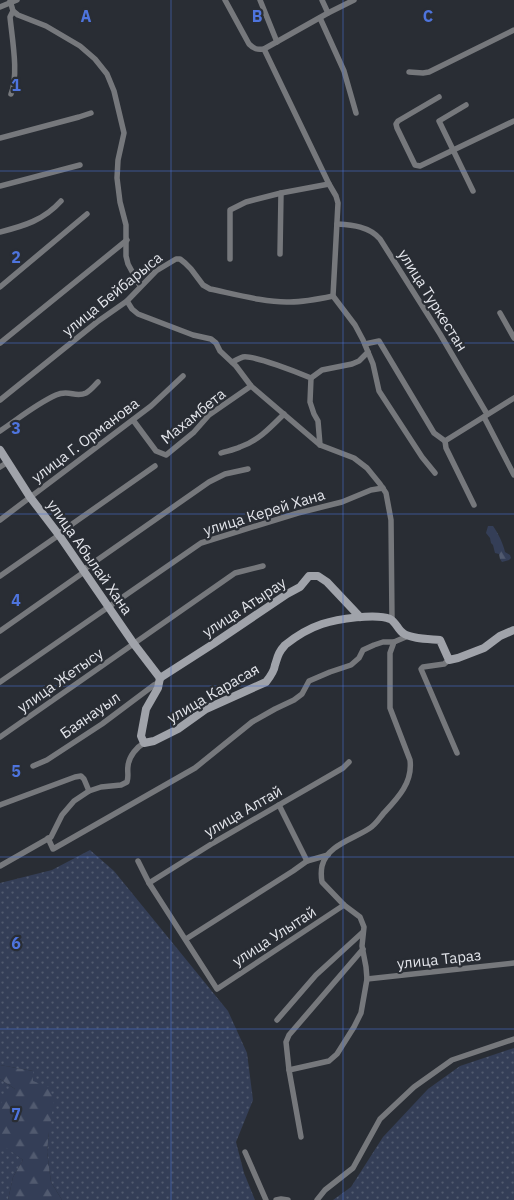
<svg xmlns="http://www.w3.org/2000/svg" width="514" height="1200" font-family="'IBM Plex Sans',sans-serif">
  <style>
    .grass { fill: url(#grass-dots) }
    .forest { fill: url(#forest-firs) }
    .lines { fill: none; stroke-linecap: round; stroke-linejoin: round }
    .street { stroke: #76787c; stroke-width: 5.5 }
    .secondary { stroke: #a0a3aa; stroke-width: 8 }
    .grid { fill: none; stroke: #4e74dd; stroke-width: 1; stroke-opacity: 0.55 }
    .labels { text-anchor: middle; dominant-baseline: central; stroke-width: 4.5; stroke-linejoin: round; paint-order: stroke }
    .street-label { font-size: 15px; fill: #e3e5eb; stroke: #292d34 }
    .grid-label { font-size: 16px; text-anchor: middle; font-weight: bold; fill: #4e74dd; stroke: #292d34; stroke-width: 4.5; stroke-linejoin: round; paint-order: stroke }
  </style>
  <defs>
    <pattern id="grass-dots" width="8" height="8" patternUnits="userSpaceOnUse" patternTransform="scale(1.25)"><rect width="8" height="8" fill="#343e57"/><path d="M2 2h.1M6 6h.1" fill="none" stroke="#515a6f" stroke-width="1.8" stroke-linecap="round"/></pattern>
    <pattern id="forest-firs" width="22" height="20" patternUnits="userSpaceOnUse" patternTransform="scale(1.25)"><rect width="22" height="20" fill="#343e57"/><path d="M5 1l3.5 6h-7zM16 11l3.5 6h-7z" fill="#515a6f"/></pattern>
  </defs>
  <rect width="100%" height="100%" fill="#292d34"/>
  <!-- grass -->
  <g class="grass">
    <polygon points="90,850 114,871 228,1011 247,1053 253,1100 236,1142 244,1173 255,1200 62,1200 51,1182 47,1152 49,1132 33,1081 33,1071 0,1065 0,883 52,870"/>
    <polygon points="514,1048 514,1200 333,1200 351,1187 383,1137 428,1089 460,1066"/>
    <polygon points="0,1079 15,1089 1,1118 0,1117"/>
    <polygon points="1,1143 23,1160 13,1177 8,1200 0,1200 0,1144"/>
  </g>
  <!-- forest -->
  <g class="forest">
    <path d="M488,526H493C498,533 503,543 505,552L510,555L511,558L509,560L502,562L500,559L499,554L495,553L493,545L491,543L490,538L486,533Z"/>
    <polygon points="0,1065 33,1071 33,1081 49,1087 54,1101 49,1132 47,1152 51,1182 62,1200 8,1200 13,1177 23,1160 1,1144 0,1144 0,1117 2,1097 15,1089 0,1079"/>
  </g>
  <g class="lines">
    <!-- street -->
    <g class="street">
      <polyline points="10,0 13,11 18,15 46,26 80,46 95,59 107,74 114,91 124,133 118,160 117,178 120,202 126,225 126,256 128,264 140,286"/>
      <path d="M225,0L249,44C254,49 257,50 264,49L328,13L354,0"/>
      <polyline points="260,0 277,42"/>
      <polyline points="322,0 328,13"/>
      <polyline points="0,7 17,0"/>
      <polyline points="320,18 344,71 356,113"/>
      <polyline points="264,49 329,184 336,196 338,203 333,296 355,325 363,340 373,364 379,391 422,457 435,473"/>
      <polyline points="409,72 423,73 429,72 514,30"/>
      <path d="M11,94C19,75 12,38 10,17L13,11"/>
      <polyline points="439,97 398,121 396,124 397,128 415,165 420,166 514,121"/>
      <polyline points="466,105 439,121 473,191"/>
      <polyline points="0,138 79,117 91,113"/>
      <polyline points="0,186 80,165"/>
      <path d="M337,224C352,225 369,226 380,239L440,334L487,414"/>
      <path d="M0,232C24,226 44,220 61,201"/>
      <polyline points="280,254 281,193"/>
      <polyline points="230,259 230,210 246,202 281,193 329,184"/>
      <polyline points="0,287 87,214"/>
      <polyline points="127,301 132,309 138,314 193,335 211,339 216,343 220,351 236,366 251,386 320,445 354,458 367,468 380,484 386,493 391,520 392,620"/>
      <polyline points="500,313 514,338"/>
      <polyline points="0,343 127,240"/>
      <polyline points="365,344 379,341 434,433 445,441 514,398"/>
      <path d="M232,362C235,361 239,358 243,357C254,355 299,373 311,378L310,402L314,414L318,421L320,445"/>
      <polyline points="311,378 322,370 352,364 359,361 368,352"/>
      <path d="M0,400L97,322L127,301L156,271L176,259H180L185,263L191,269L203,285L210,289C234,294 267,303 290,302C305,302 319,299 333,296"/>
      <polyline points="484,417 514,475"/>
      <polyline points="133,420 156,451 166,455 194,432 209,415 251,386"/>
      <path d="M0,431C18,419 36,404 56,395C69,389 75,398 86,393C90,391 94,386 98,382"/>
      <polyline points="445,441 446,448 474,505"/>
      <path d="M221,453C227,451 234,450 240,447C258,441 271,427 284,414"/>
      <polyline points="0,467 8,462"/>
      <polyline points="0,520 151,406 183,376"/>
      <polyline points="58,534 155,466"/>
      <polyline points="83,570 209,482 225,474 248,469"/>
      <polyline points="0,576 59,535"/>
      <polyline points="0,631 84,572"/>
      <polyline points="449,660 444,664 423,667 421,669 457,753"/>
      <polyline points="0,682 201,543 298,513 342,502 371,490 383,488"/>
      <polyline points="0,737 235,573 263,566"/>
      <polyline points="33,766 47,760 102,724 154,685 160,682"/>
      <polyline points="0,805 75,777 81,776 84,779 89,791"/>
      <polyline points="279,805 307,861"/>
      <polyline points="48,838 53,849 195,768 252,722 275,709 294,700 302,694 309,681 330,672 351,665 359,658 363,650 374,645 383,642 394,642"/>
      <polyline points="138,861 149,883 217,989 344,905"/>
      <path d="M0,866L51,837L62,815L74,801L89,791L101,787L121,785L127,782C129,776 127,772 128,766C129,756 137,747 144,743"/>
      <polyline points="149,883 213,843 343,768 349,762"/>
      <polyline points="186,939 293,871 307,861 328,855"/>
      <polyline points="367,979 514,963"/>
      <polyline points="277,1020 316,975 363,932"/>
      <polyline points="289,1070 286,1042 289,1035 363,949"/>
      <path d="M301,1137L289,1070L329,1061L337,1054L354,1027L361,1013L367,979L366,967L362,946L364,927L360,917L344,905L322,882C321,876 321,871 322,866C327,845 354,839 370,828C375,825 379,819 383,814C397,799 413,783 410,760L390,708V653L394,642L408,636"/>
      <polyline points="245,1152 266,1200"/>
      <polyline points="276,1200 281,1199 288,1200"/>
      <polyline points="317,1200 325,1190 353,1168 380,1119 414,1087 452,1060 514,1039"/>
    </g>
    <!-- secondary -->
    <g class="secondary">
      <polyline points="0,450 30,497 59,535 134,644 160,678"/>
      <path d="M160,678L158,688L146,709L141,736L144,743L154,741L178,729L206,709L266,682C270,677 274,672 275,665C278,656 278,653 285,645C295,637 310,628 322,624C337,619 376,613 390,619C396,622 398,630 403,633C410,639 431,639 440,640L449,660L458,658L484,648L500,636L514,630"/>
      <polyline points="160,678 213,644 287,594 300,587 309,576 318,576 327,582 360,617"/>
    </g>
  </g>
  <!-- grid -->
  <path class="grid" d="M171,0V1200M343,0V1200M0,171H514M0,343H514M0,514H514M0,686H514M0,857H514M0,1029H514"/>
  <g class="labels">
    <!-- street labels -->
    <g class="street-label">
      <text transform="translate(112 294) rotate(-39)">улица Бейбарыса</text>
      <text transform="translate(433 300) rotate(58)">улица Туркестан</text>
      <text transform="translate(193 416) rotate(-39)">Махамбета</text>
      <text transform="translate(85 440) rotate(-37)">улица Г. Орманова</text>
      <text transform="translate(264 512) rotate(-17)">улица Керей Хана</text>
      <text transform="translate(90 557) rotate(55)">улица Абылай Хана</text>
      <text transform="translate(244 607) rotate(-33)">улица Атырау</text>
      <text transform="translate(60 680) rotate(-35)">улица Жетысу</text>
      <text transform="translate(213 693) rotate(-30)">улица Карасая</text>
      <text transform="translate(90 715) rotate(-35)">Баянауыл</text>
      <text transform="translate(243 811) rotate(-30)">улица Алтай</text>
      <text transform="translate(274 936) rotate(-33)">улица Улытай</text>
      <text transform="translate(439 959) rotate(-6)">улица Тараз</text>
    </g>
  </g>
  <g class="grid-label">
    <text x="86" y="22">A</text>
    <text x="257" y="22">B</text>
    <text x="428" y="22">C</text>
    <text x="16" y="91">1</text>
    <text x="16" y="263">2</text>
    <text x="16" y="434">3</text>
    <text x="16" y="606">4</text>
    <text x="16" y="777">5</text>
    <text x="16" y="949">6</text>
    <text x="16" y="1120">7</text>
  </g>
</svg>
